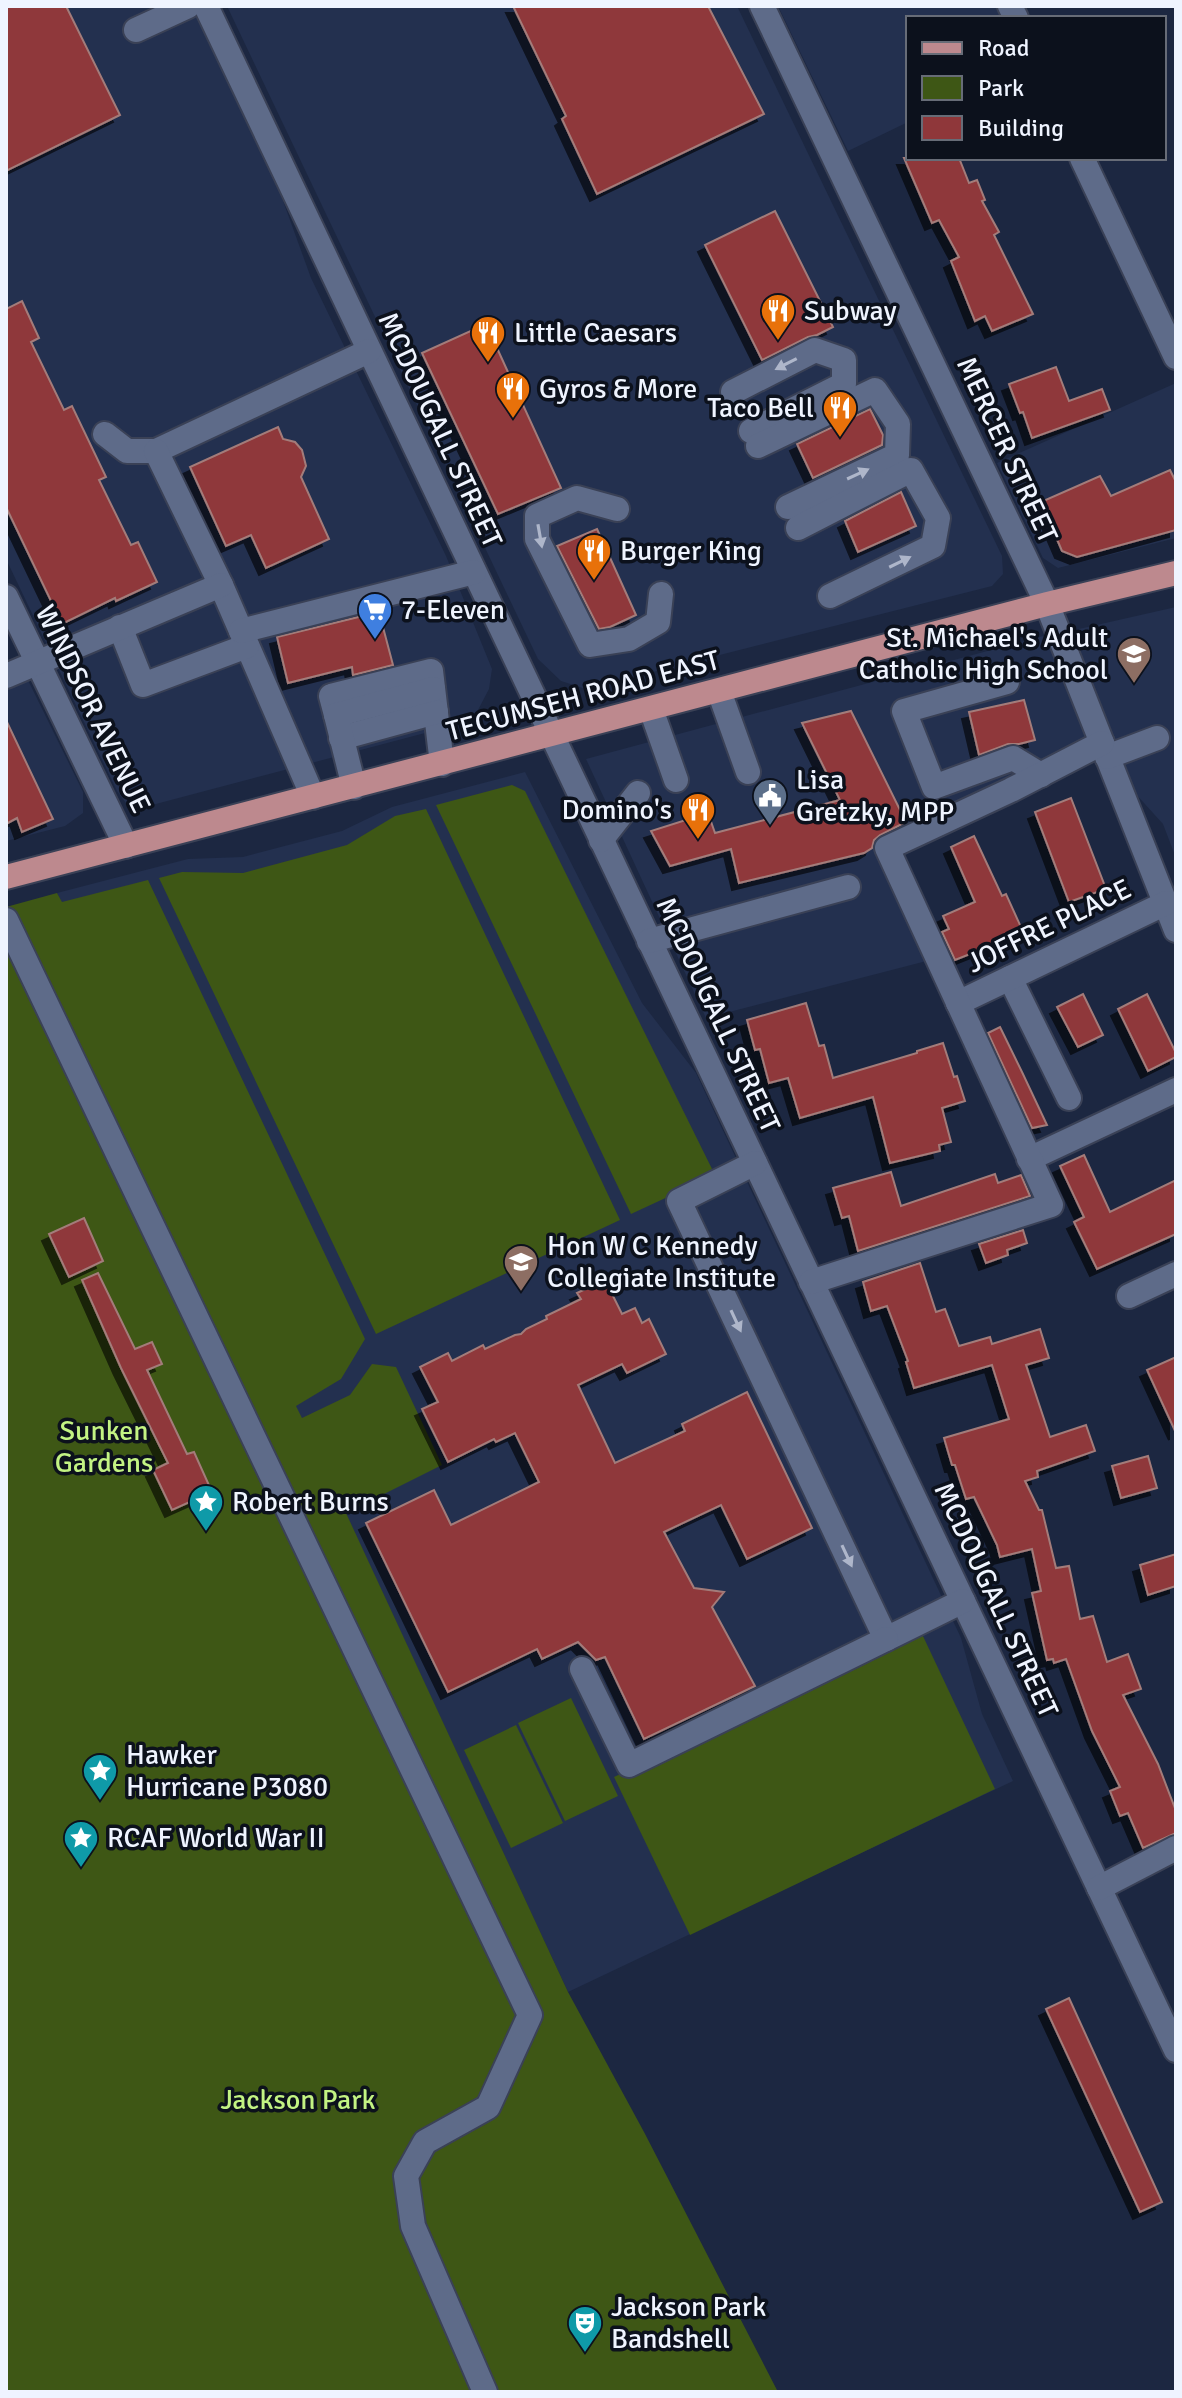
<svg xmlns="http://www.w3.org/2000/svg" width="1182" height="2398" font-family="Signika,sans-serif">
  <style>
    .built { fill: #23304f }
    .green { fill: #3e5715 }
    .building { fill: #8f373a; stroke: #a37c7a; stroke-width: 2; filter: url(#shadow) }
    .lines { fill: none; stroke-linecap: round; stroke-linejoin: round }
    .minor-casing { stroke: #3a4156; stroke-width: 28 }
    .major-casing { stroke: #3a4156; stroke-width: 28 }
    .minor { stroke: #5e6b89; stroke-width: 24 }
    .major { stroke: #bd898e; stroke-width: 24 }
    .oneway { fill: #aeb6ca }
    .labels { text-anchor: middle; dominant-baseline: central; stroke-width: 7; stroke-linejoin: round; paint-order: stroke }
    .poi-label { font-size: 28px; fill: #eff4ff; stroke: #0c111c; text-anchor: start }
    .street-label { font-size: 28px; fill: #eff4ff; stroke: #0c111c }
    .park-label { font-size: 28px; fill: #c3f383; stroke: #0c111c }
  </style>
  <defs>
    <filter id="shadow"><feDropShadow dx="-7" dy="7" stdDeviation="0" flood-color="#0009"/></filter>
  </defs>
  <rect width="100%" height="100%" fill="#1c2741"/>
  <!-- built -->
  <g class="built">
    <polygon points="6,6 192,6 274,176 311,278 446,556 492,669 489,689 478,710 463,723 152,805 129,807 117,791 6,559"/>
    <polygon points="227,6 737,6 1002,556 1003,574 992,586 586,689 561,681 538,659"/>
    <polygon points="778,6 1013,6 1018,18 908,18 908,122 848,151"/>
    <polygon points="1176,383 1176,538 1058,568 1043,558 997,463"/>
    <polygon points="1176,607 1176,858 1163,824 1135,793 1070,631"/>
    <polygon points="1047,635 1097,757 899,851 942,957 706,1018 586,759"/>
    <polygon points="19,662 83,792 83,813 65,826 6,841 6,668"/>
    <polygon points="525,772 642,1003 696,1073 961,1638 982,1714 1013,1781 568,1992 57,893 188,859 243,857 342,831 392,807"/>
  </g>
  <!-- green -->
  <g class="green">
    <polygon points="512,785 525,791 715,1175 631,1214 436,805"/>
    <polygon points="426,809 620,1220 376,1334 159,878 182,872 243,873 347,845 395,816"/>
    <polygon points="148,880 365,1339 341,1379 296,1406 302,1418 350,1395 372,1364 396,1367 442,1465 346,1513 568,1992 644,2132 778,2392 6,2392 6,907 57,893 62,902"/>
    <polygon points="922,1634 995,1789 690,1935 614,1777"/>
    <polygon points="571,1698 618,1796 565,1821 518,1723"/>
    <polygon points="516,1725 563,1823 511,1848 464,1750"/>
  </g>
  <!-- building -->
  <g class="building">
    <polygon points="6,6 66,6 120,115 6,171"/>
    <polygon points="513,6 708,6 764,114 597,194 562,119 566,116"/>
    <polygon points="904,158 959,158 969,183 977,180 985,200 982,201 999,232 994,235 1033,314 992,331 985,316 975,321 951,261 959,257 939,220 932,223"/>
    <polygon points="775,211 833,327 817,335 808,337 762,360 705,245"/>
    <polygon points="22,301 39,338 31,342 64,410 72,406 106,477 99,480 131,545 138,542 157,582 116,601 115,598 62,624 6,507 6,309"/>
    <polygon points="486,324 561,488 498,514 422,353"/>
    <polygon points="1056,367 1069,401 1102,389 1110,410 1032,438 1023,412 1020,413 1009,384"/>
    <polygon points="870,409 883,435 882,445 813,478 797,444"/>
    <polygon points="278,427 283,439 295,442 302,450 306,466 301,477 329,539 266,568 251,535 226,546 190,467"/>
    <polygon points="1170,470 1176,482 1176,530 1077,557 1062,551 1041,502 1100,476 1111,496"/>
    <polygon points="901,492 916,526 858,552 845,521"/>
    <polygon points="597,529 636,615 610,627 599,629 557,546"/>
    <polygon points="379,612 393,665 353,675 352,667 288,683 277,637"/>
    <polygon points="1024,700 1035,740 1019,744 1008,744 979,755 969,712"/>
    <polygon points="851,711 906,822 880,835 874,840 872,848 864,853 739,883 731,849 670,866 651,831 708,813 715,833 840,800 802,723"/>
    <polygon points="6,720 53,819 22,832 17,818 6,824"/>
    <polygon points="1071,798 1106,889 1069,902 1035,812"/>
    <polygon points="974,836 1002,896 1006,894 1025,936 992,951 990,946 955,960 942,932 949,929 943,916 975,902 951,847"/>
    <polygon points="1083,994 1103,1035 1078,1047 1057,1007"/>
    <polygon points="1147,994 1176,1053 1176,1057 1148,1071 1118,1009"/>
    <polygon points="806,1003 819,1046 824,1045 833,1078 917,1053 917,1051 943,1043 954,1077 957,1076 965,1101 942,1108 951,1142 939,1145 940,1151 890,1163 873,1097 800,1118 788,1078 769,1083 760,1049 755,1050 747,1020"/>
    <polygon points="1000,1027 1022,1072 1047,1125 1032,1128 988,1033"/>
    <polygon points="1084,1155 1110,1212 1176,1180 1176,1234 1097,1269 1074,1222 1084,1217 1060,1166"/>
    <polygon points="891,1172 901,1206 995,1174 998,1183 1021,1175 1030,1196 858,1251 849,1216 842,1218 833,1188"/>
    <polygon points="84,1218 103,1261 69,1277 49,1234"/>
    <polygon points="1023,1230 1027,1243 1007,1250 1008,1255 986,1263 979,1244"/>
    <polygon points="920,1263 936,1312 945,1309 959,1346 990,1337 992,1344 1040,1329 1049,1358 1026,1365 1050,1437 1086,1425 1095,1451 1037,1471 1038,1477 1025,1481 1039,1510 1042,1510 1056,1568 1069,1566 1080,1619 1093,1616 1107,1662 1128,1654 1141,1689 1123,1695 1158,1764 1176,1811 1176,1833 1143,1848 1128,1813 1120,1816 1110,1791 1120,1787 1092,1731 1066,1659 1054,1663 1053,1659 1047,1660 1032,1593 1041,1591 1032,1549 1000,1557 997,1545 974,1497 966,1499 955,1465 952,1465 944,1438 1009,1419 992,1365 914,1388 906,1362 908,1361 887,1306 871,1311 863,1282"/>
    <polygon points="98,1273 135,1349 152,1342 162,1364 147,1370 187,1454 194,1452 212,1492 172,1510 153,1470 168,1463 121,1368 82,1280"/>
    <polygon points="605,1280 622,1314 635,1308 642,1323 649,1319 666,1354 627,1373 622,1364 578,1385 615,1463 685,1431 682,1424 747,1392 812,1528 747,1559 721,1505 664,1532 694,1588 724,1592 712,1607 755,1686 644,1739 605,1657 596,1660 578,1642 542,1659 537,1649 448,1692 366,1523 434,1490 451,1525 539,1482 515,1433 496,1442 494,1439 448,1462 422,1409 438,1402 420,1367 448,1353 452,1361 483,1345 485,1349 515,1335 521,1334 526,1329 547,1319 546,1316 581,1299 577,1293"/>
    <polygon points="1176,1357 1176,1433 1147,1370"/>
    <polygon points="1148,1456 1157,1488 1121,1498 1112,1466"/>
    <polygon points="1176,1554 1176,1586 1148,1595 1140,1565"/>
    <polygon points="1069,1998 1162,2202 1140,2212 1046,2009"/>
  </g>
  <g class="lines">
    <defs>
      <g id="minor">
        <polyline points="206,6 1176,2050"/>
        <polyline points="762,6 1047,604 1176,930"/>
        <polyline points="1010,6 1016,18"/>
        <polyline points="136,30 188,6"/>
        <polyline points="1082,158 1176,357"/>
        <polyline points="733,392 815,350 844,360 844,384 751,431"/>
        <polyline points="105,434 127,451 156,451 369,351"/>
        <polyline points="758,446 875,390 898,424 897,455 788,507"/>
        <polyline points="156,451 221,585 313,797"/>
        <polyline points="617,509 577,498 537,516 537,539 590,645 629,639 658,622 661,594"/>
        <polyline points="798,528 911,470 938,518 933,546 830,596"/>
        <polyline points="6,597 126,846"/>
        <polyline points="120,627 143,685 247,646"/>
        <polyline points="241,631 474,572"/>
        <polyline points="6,676 221,585"/>
        <polyline points="1007,682 904,711 934,787 1013,758 1041,775"/>
        <polyline points="719,691 748,772"/>
        <polyline points="651,709 676,780"/>
        <polyline points="336,715 331,696 431,671 442,764"/>
        <polyline points="341,738 436,712"/>
        <polyline points="1107,757 1157,738"/>
        <polyline points="354,787 336,715 433,689"/>
        <polyline points="601,840 638,793"/>
        <polyline points="6,920 530,2015 488,2107 425,2142 406,2176 413,2226 485,2392"/>
        <polyline points="649,941 848,887"/>
        <polyline points="1010,978 1069,1098"/>
        <polyline points="958,1003 1166,903"/>
        <polyline points="1029,1159 1176,1090"/>
        <polyline points="755,1163 679,1201 886,1639 963,1601"/>
        <polyline points="811,1282 1051,1205 887,848 1011,790 1102,743"/>
        <polyline points="1129,1296 1176,1274"/>
        <polyline points="582,1669 629,1765 886,1639"/>
        <polyline points="1099,1888 1176,1848"/>
      </g>
      <polyline id="major" points="6,877 1047,604 1176,573"/>
    </defs>
    <!-- minor casing -->
    <use href="#minor" class="minor-casing"/>
    <!-- major casing -->
    <use href="#major" class="major-casing"/>
    <!-- minor -->
    <use href="#minor" class="minor"/>
    <!-- major -->
    <use href="#major" class="major"/>
  </g>
  <!-- one-way arrows -->
  <defs><path id="oneway-solid" d="M-6-.8H1V-3.2L6.5 0L1 3.2V.8H-6Z" transform="scale(2)"/></defs>
  <g class="oneway">
    <use href="#oneway-solid" transform="translate(786 364) rotate(153)"/>
    <use href="#oneway-solid" transform="translate(858 474) rotate(-25)"/>
    <use href="#oneway-solid" transform="translate(540 536) rotate(80)"/>
    <use href="#oneway-solid" transform="translate(900 562) rotate(-26)"/>
    <use href="#oneway-solid" transform="translate(736 1321) rotate(65)"/>
    <use href="#oneway-solid" transform="translate(847 1556) rotate(65)"/>
  </g>
  <!-- icons -->
  <defs>
    <symbol id="restaurant-pin" viewBox="-11 -11 22 30"><path d="M0 17L-7.5 6A9.5 9.5 0 1 1 7.5 6Z" fill="#e8710a" stroke="#0c111c"/><path d="M-5-6h1v4h1v-4h1v4h1v-4h1v5L-1.5 .5V6h-2V.5L-5-1ZM5-6V6H3V1.5H1.5Q1.5-4 5-6Z" fill="#fff"/></symbol>
    <symbol id="supermarket-pin" viewBox="-11 -11 22 30"><path d="M0 17L-7.5 6A9.5 9.5 0 1 1 7.5 6Z" fill="#3f7fe0" stroke="#0c111c"/><path d="M-6-5.5h2.5l.6 2H6L4.5 2H-2.5L-4.4-4H-6ZM-1.5 3.2a1.3 1.3 0 1 0 .1 0ZM3 3.2a1.3 1.3 0 1 0 .1 0Z" fill="#fff"/></symbol>
    <symbol id="school-pin" viewBox="-11 -11 22 30"><path d="M0 17L-7.5 6A9.5 9.5 0 1 1 7.5 6Z" fill="#8d6e63" stroke="#0c111c"/><path d="M0-5L7-2L0 1L-7-2ZM-4 1L0 2.5L4 1V4Q0 6-4 4Z" fill="#fff"/></symbol>
    <symbol id="civic-pin" viewBox="-11 -11 22 30"><path d="M0 17L-7.5 6A9.5 9.5 0 1 1 7.5 6Z" fill="#5c6f8a" stroke="#0c111c"/><path d="M-.6-6.5H3V-4.5H.6V-3L4-1V1h2V6H-6V1h2V-1L-.6-3ZM-1.2 2.5V6h2.4V2.5Z" fill="#fff"/></symbol>
    <symbol id="sight-pin" viewBox="-11 -11 22 30"><path d="M0 17L-7.5 6A9.5 9.5 0 1 1 7.5 6Z" fill="#0f9aa8" stroke="#0c111c"/><path d="M0-6L1.8-2.2L6-1.7L2.9 1.2L3.7 5.4L0 3.3L-3.7 5.4L-2.9 1.2L-6-1.7L-1.8-2.2Z" fill="#fff"/></symbol>
    <symbol id="theatre-pin" viewBox="-11 -11 22 30"><path d="M0 17L-7.5 6A9.5 9.5 0 1 1 7.5 6Z" fill="#0f9aa8" stroke="#0c111c"/><path d="M-5-5.5Q0-4 5-5.5V0Q5 5 0 6Q-5 5-5 0ZM-3.3-2.5H-1v1.5H-3.3ZM1-2.5H3.3v1.5H1ZM-2.8 1Q0 5.5 2.8 1Z" fill="#fff"/></symbol>
  </defs>
  <g fill-rule="evenodd">
    <use href="#restaurant-pin" x="758" y="291" width="40" height="54"/>
    <use href="#restaurant-pin" x="468" y="313" width="40" height="54"/>
    <use href="#restaurant-pin" x="493" y="369" width="40" height="54"/>
    <use href="#restaurant-pin" x="820" y="388" width="40" height="54"/>
    <use href="#restaurant-pin" x="574" y="531" width="40" height="54"/>
    <use href="#supermarket-pin" x="355" y="590" width="40" height="54"/>
    <use href="#school-pin" x="1114" y="634" width="40" height="54"/>
    <use href="#civic-pin" x="750" y="776" width="40" height="54"/>
    <use href="#restaurant-pin" x="678" y="790" width="40" height="54"/>
    <use href="#school-pin" x="501" y="1242" width="40" height="54"/>
    <use href="#sight-pin" x="186" y="1482" width="40" height="54"/>
    <use href="#sight-pin" x="80" y="1751" width="40" height="54"/>
    <use href="#sight-pin" x="61" y="1818" width="40" height="54"/>
    <use href="#theatre-pin" x="565" y="2303" width="40" height="54"/>
  </g>
  <g class="labels">
    <!-- poi labels -->
    <g class="poi-label">
      <text x="804" y="311">Subway</text>
      <text x="514" y="333">Little Caesars</text>
      <text x="539" y="389">Gyros &amp; More</text>
      <text x="814" y="408" text-anchor="end">Taco Bell</text>
      <text x="620" y="551">Burger King</text>
      <text x="401" y="610">7-Eleven</text>
      <text x="1108" y="638" text-anchor="end">St. Michael's Adult<tspan x="1108" dy="32">Catholic High School</tspan></text>
      <text x="796" y="780">Lisa<tspan x="796" dy="32">Gretzky, MPP</tspan></text>
      <text x="672" y="810" text-anchor="end">Domino's</text>
      <text x="547" y="1246">Hon W C Kennedy<tspan x="547" dy="32">Collegiate Institute</tspan></text>
      <text x="232" y="1502">Robert Burns</text>
      <text x="126" y="1755">Hawker<tspan x="126" dy="32">Hurricane P3080</tspan></text>
      <text x="107" y="1838">RCAF World War II</text>
      <text x="611" y="2307">Jackson Park<tspan x="611" dy="32">Bandshell</tspan></text>
    </g>
    <!-- street labels -->
    <g class="street-label">
      <text transform="translate(440 430) rotate(65)">MCDOUGALL STREET</text>
      <text transform="translate(1007 450) rotate(65)">MERCER STREET</text>
      <text transform="translate(583 696) rotate(-15)">TECUMSEH ROAD EAST</text>
      <text transform="translate(93 709) rotate(64)">WINDSOR AVENUE</text>
      <text transform="translate(1049 926) rotate(-26)">JOFFRE PLACE</text>
      <text transform="translate(718 1015) rotate(65)">MCDOUGALL STREET</text>
      <text transform="translate(996 1600) rotate(65)">MCDOUGALL STREET</text>
    </g>
    <!-- park labels -->
    <g class="park-label">
      <text x="104" y="1431">Sunken<tspan x="104" dy="32">Gardens</tspan></text>
      <text x="298" y="2100">Jackson Park</text>
    </g>
  </g>
  <!-- border -->
  <rect width="1182" height="2398" fill="none" stroke="#eff4ff" stroke-width="16"/>
  <!-- legend -->
  <rect x="906" y="16" width="260" height="144" fill="#0c111c" stroke="#676c77" stroke-width="2"/>
  <rect x="922" y="42" width="40" height="12" fill="#bd898e" stroke="#676c77" stroke-width="2"/>
  <text x="978" y="56" font-size="24" fill="#eff4ff">Road</text>
  <rect x="922" y="76" width="40" height="24" fill="#3e5715" stroke="#676c77" stroke-width="2"/>
  <text x="978" y="96" font-size="24" fill="#eff4ff">Park</text>
  <rect x="922" y="116" width="40" height="24" fill="#8f373a" stroke="#676c77" stroke-width="2"/>
  <text x="978" y="136" font-size="24" fill="#eff4ff">Building</text>
</svg>
